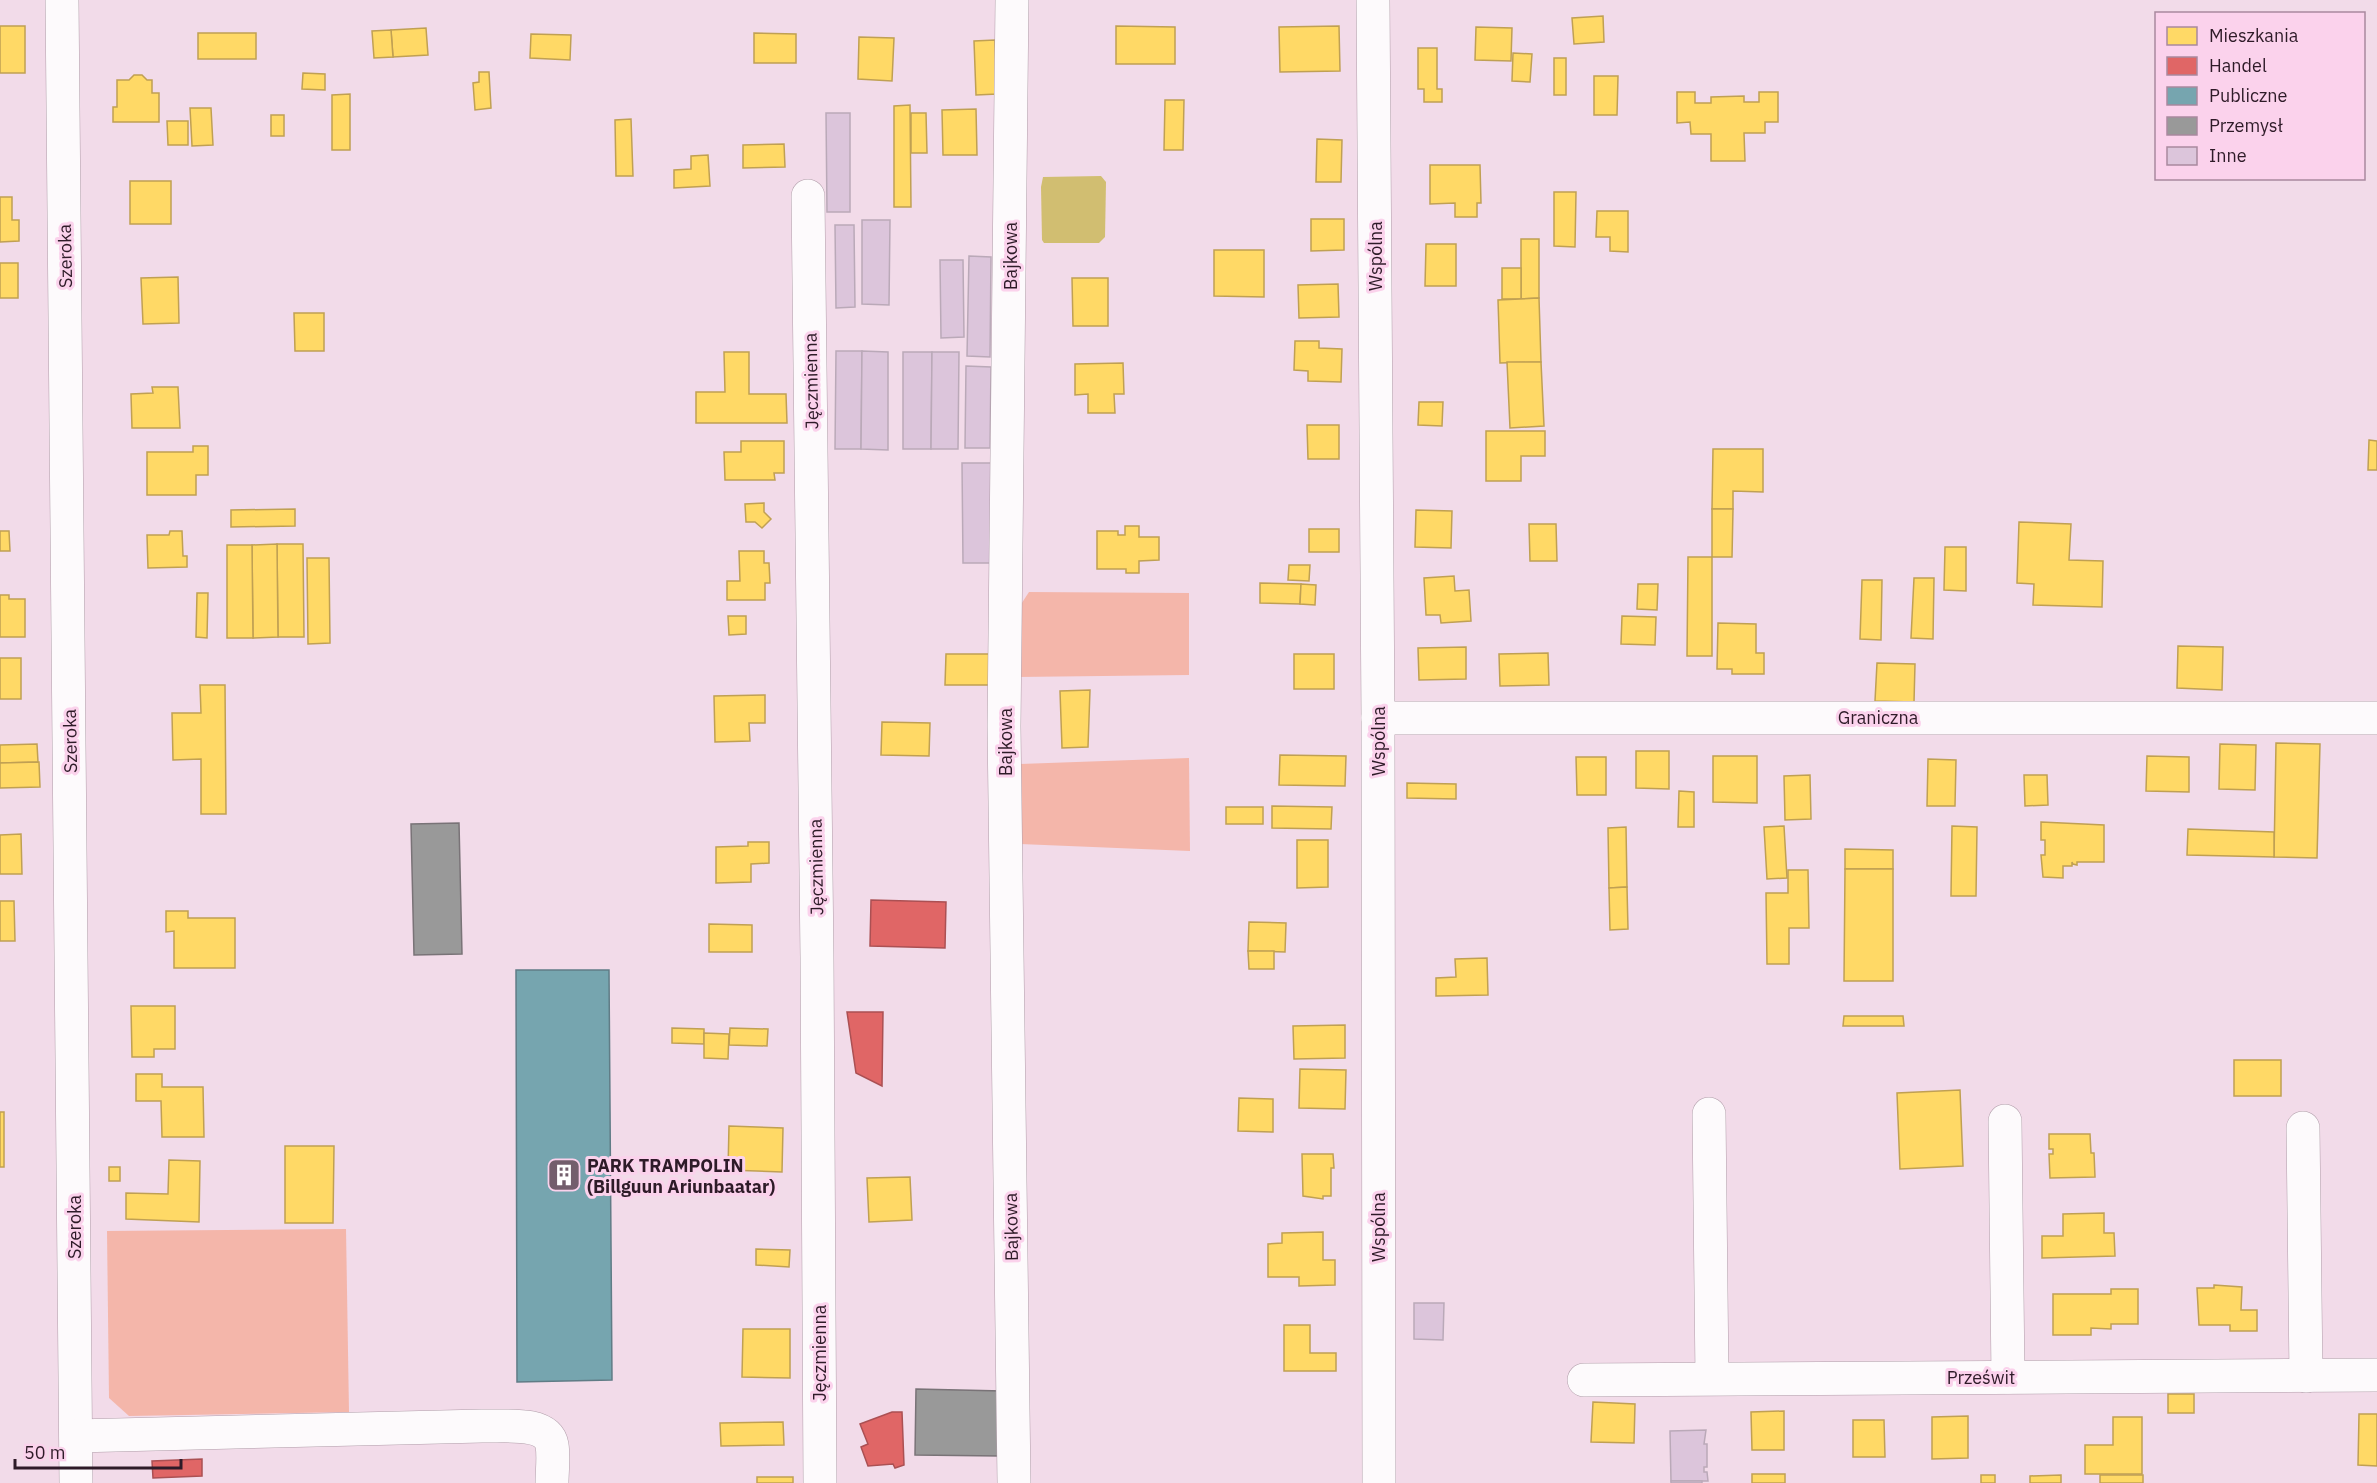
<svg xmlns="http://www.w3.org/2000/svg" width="2377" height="1483" font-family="'IBM Plex Sans',sans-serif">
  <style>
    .green { fill: #f4b6aa }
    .water { fill: #d1be71 }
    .homes { fill: #ffd966; stroke: #c0a053; stroke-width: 1.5 }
    .shops { fill: #e06666; stroke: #ab5053; stroke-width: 1.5 }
    .public { fill: #76a5af; stroke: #607c86; stroke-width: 1.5 }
    .industry { fill: #999; stroke: #797377; stroke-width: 1.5 }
    .building { fill: #dcc5db; stroke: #baa9b8; stroke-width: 1.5 }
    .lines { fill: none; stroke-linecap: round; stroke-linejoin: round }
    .minor-casing { stroke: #b09da9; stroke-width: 34 }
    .minor { stroke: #fdfafc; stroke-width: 33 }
    .labels { text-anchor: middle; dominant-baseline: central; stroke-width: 6; stroke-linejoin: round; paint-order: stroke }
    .street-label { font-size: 18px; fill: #2e1b28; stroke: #fbd2ec }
    .poi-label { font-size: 18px; font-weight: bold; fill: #2e1b28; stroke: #fbd2ec; text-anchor: start }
  </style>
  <rect width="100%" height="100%" fill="#f2dbe9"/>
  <!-- green -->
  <g class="green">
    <polygon points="1029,592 1189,593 1189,675 1017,677 1016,612"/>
    <polygon points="1189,758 1190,851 1020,844 1020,764"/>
    <polygon points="346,1229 349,1412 129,1416 109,1398 107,1231"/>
  </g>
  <!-- water -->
  <polygon class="water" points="1101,176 1106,182 1105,237 1099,243 1044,243 1042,240 1041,187 1043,177"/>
  <!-- homes -->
  <g class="homes">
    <polygon points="1603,16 1604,42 1574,44 1572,18"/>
    <rect x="0" y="26" width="25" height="47"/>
    <polygon points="1116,26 1175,27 1175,64 1116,64"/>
    <polygon points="1339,26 1340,71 1280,72 1279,27"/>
    <polygon points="1476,27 1512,28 1511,61 1475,60"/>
    <polygon points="426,28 428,55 393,57 391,30"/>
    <polygon points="391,30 393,57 374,58 372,31"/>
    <rect x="198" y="33" width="58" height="26"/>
    <polygon points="754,33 796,34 796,63 754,63"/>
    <polygon points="531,34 571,35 570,60 530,58"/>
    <polygon points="859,37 894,38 892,81 858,79"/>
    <polygon points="995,40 997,94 976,95 974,41"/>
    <polygon points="1418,48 1437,48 1437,89 1442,89 1442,102 1424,102 1424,89 1418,89"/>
    <polygon points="1513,53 1532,54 1530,82 1512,81"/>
    <rect x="1554" y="58" width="12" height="37"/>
    <polygon points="479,72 489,72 491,108 475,110 473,83 479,82"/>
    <polygon points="303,73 325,74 325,90 302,89"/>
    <polygon points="134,75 142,75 147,80 152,80 152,93 159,93 159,122 113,122 113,107 117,107 117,80 129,80"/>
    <polygon points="1594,76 1618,76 1617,115 1594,115"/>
    <polygon points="1677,92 1695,92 1695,103 1711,103 1711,97 1744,96 1744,102 1759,102 1759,92 1778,92 1778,122 1765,122 1765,133 1744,133 1745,161 1711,161 1711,134 1691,134 1690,122 1677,123"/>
    <polygon points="350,94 350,150 332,150 332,95"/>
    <polygon points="1165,100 1184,100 1183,150 1164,150"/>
    <polygon points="910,105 911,207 894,207 894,106"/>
    <polygon points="190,108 211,108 213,145 192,146"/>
    <polygon points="976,109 977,155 943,155 942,110"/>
    <polygon points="911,113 926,113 927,153 911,153"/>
    <rect x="271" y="115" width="13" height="21"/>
    <polygon points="631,119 633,176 616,176 615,120"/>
    <polygon points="167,121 188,121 188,145 168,145"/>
    <polygon points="1317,139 1342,140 1341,182 1316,182"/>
    <polygon points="784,144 785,167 743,168 743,145"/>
    <polygon points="708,155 710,186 674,188 674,170 691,169 691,156"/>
    <polygon points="1430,165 1480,165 1481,203 1477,203 1477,217 1455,217 1455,203 1430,204"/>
    <rect x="130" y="181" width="41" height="43"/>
    <polygon points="1554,192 1576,192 1575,247 1554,246"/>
    <polygon points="0,197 12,197 12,220 19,220 19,241 0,242"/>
    <polygon points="1597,211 1628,211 1628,252 1610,251 1610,237 1596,237"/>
    <polygon points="1311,219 1344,219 1344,250 1311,251"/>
    <polygon points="1521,239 1539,239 1539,298 1521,299"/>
    <polygon points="1426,244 1456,244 1456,286 1425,286"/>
    <polygon points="1214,250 1264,250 1264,297 1214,296"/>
    <rect x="0" y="263" width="18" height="35"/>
    <rect x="1502" y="268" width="19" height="31"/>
    <polygon points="178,277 179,323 143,324 141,278"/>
    <polygon points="1072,278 1108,278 1108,326 1073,326"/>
    <polygon points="1338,284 1339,317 1299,318 1298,285"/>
    <polygon points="1539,298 1541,362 1500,363 1498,300"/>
    <polygon points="294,313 324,313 324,351 295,351"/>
    <polygon points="1295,341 1319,341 1319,348 1342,349 1341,382 1308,381 1308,371 1294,370"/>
    <polygon points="724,352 749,352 749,394 786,394 787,423 696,423 696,392 725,392"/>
    <polygon points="1507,362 1541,362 1544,426 1510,428"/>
    <polygon points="1123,363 1124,394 1114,394 1115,413 1088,413 1088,394 1075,395 1075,364"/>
    <polygon points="152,387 178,387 180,428 132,428 131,394 153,393"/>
    <polygon points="1419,402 1443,402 1442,426 1418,425"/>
    <polygon points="1307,425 1339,425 1339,459 1308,459"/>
    <polygon points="1486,431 1545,431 1545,456 1521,456 1521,481 1486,481"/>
    <polygon points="2369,440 2377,441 2377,470 2368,470"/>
    <polygon points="741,441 784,441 784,473 774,473 775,480 725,480 724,452 741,452"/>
    <polygon points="193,446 208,446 208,475 196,475 196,495 147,495 147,452 193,452"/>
    <polygon points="1713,449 1763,449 1763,492 1733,491 1733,509 1712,509"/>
    <polygon points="764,503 764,512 771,519 762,528 755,522 746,522 745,504"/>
    <polygon points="295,509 295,526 231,527 231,510"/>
    <polygon points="1712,509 1733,509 1732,557 1712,557"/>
    <polygon points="1416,510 1452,511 1451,548 1415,547"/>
    <polygon points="2019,522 2071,524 2069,560 2103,561 2102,607 2033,605 2034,584 2017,583"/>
    <polygon points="1529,524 1556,524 1557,561 1530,561"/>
    <polygon points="1125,526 1139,526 1139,537 1159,537 1159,560 1139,561 1139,573 1126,573 1126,569 1097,569 1097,531 1118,531 1118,535 1125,535"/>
    <rect x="1309" y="529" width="30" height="23"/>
    <polygon points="0,531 9,531 10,551 0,551"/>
    <polygon points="170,531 182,531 183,556 187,556 187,567 148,568 147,535 169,535"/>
    <polygon points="277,544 303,544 304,637 278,637"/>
    <polygon points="277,544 278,637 253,638 252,545"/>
    <polygon points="227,545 252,545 253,638 227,638"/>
    <polygon points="1945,547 1966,547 1966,591 1944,590"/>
    <polygon points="739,551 764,551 764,563 769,563 770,583 765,583 765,600 727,600 727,581 740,581"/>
    <polygon points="1688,557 1712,557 1712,656 1687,656"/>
    <polygon points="307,558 329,558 330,643 308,644"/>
    <polygon points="1289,565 1310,565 1309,581 1288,580"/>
    <polygon points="1454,576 1455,591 1469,590 1471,621 1441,623 1440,615 1426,615 1424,578"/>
    <polygon points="1914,578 1934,578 1933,639 1911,638"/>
    <polygon points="1862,580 1882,580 1881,640 1860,639"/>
    <polygon points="1260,583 1301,584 1300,604 1260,603"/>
    <polygon points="1301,584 1316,585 1315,605 1300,604"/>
    <polygon points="1638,584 1658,584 1657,610 1637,609"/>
    <polygon points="197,593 208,593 207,638 196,637"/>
    <polygon points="0,595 9,595 9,599 25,599 25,637 0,637"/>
    <polygon points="728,616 746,616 746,634 729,635"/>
    <polygon points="1622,616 1656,617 1655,645 1621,644"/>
    <polygon points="1718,623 1756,624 1756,653 1764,653 1764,674 1732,674 1732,669 1717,669"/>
    <polygon points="2178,646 2223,647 2222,690 2177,688"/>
    <polygon points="1466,647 1466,679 1419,680 1418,648"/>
    <polygon points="1548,653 1549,685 1500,686 1499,654"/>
    <polygon points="946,654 990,654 990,685 945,685"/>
    <rect x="1294" y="654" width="40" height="35"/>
    <rect x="0" y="658" width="21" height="41"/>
    <polygon points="1877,663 1915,664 1914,702 1875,701"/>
    <polygon points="200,685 225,685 226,814 201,814 201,759 173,760 172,713 201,713"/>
    <polygon points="1090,690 1088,747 1062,748 1060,691"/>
    <polygon points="765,695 765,723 749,723 750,741 715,742 714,696"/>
    <polygon points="882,722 930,723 929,756 881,755"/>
    <polygon points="2276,743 2320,744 2317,858 2274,857"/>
    <polygon points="37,744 38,762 0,763 0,745"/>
    <polygon points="2220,744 2256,745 2255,790 2219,789"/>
    <polygon points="1636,751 1669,751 1669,789 1636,788"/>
    <polygon points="1280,755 1346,756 1345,786 1279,785"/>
    <polygon points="1713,756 1757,756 1757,803 1713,802"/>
    <polygon points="2147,756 2189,757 2189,792 2146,791"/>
    <polygon points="1576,757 1606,757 1606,795 1577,795"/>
    <polygon points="1928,759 1956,760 1955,806 1927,806"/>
    <polygon points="39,762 40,787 0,788 0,763"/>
    <polygon points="1810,775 1811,819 1785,820 1784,776"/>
    <polygon points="2024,775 2047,775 2048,805 2025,806"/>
    <polygon points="1407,783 1456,784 1456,799 1407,798"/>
    <polygon points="1679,791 1694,792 1694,827 1678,827"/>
    <polygon points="1272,806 1332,807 1331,829 1272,828"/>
    <rect x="1226" y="807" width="37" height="17"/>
    <polygon points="2041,822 2104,825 2104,862 2077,862 2077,865 2073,864 2072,862 2072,866 2063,866 2063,878 2043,877 2041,855 2045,855 2045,840 2041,840"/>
    <polygon points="1784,826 1787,878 1767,879 1764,827"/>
    <polygon points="1952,826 1977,827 1976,896 1951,896"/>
    <polygon points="1626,827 1627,887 1609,888 1608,828"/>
    <polygon points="2188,829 2274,832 2274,857 2187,855"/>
    <polygon points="21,834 22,874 0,874 0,835"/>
    <polygon points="1297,840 1328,840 1328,887 1297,888"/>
    <polygon points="748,842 769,842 769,863 751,864 751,882 716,883 716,847 748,846"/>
    <polygon points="1845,849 1893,850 1893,869 1845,869"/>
    <polygon points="1845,869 1893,869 1893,981 1844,981"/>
    <polygon points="1788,870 1808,870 1809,928 1789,928 1789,964 1767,964 1766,893 1788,893"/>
    <polygon points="1627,887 1628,929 1610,930 1609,888"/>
    <polygon points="0,901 14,901 15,941 0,941"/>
    <polygon points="166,911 188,911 188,918 235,918 235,968 174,968 174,931 166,932"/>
    <polygon points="1249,922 1286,923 1285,952 1248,951"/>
    <polygon points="709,924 752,925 752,952 709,952"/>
    <polygon points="1248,951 1274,951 1274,969 1249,969"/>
    <polygon points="1487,958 1488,995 1436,996 1436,978 1456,977 1455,959"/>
    <polygon points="131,1006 175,1006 175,1049 154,1049 154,1057 132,1057"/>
    <polygon points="1844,1016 1903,1016 1904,1026 1843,1026"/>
    <polygon points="1345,1025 1345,1058 1294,1059 1293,1026"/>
    <polygon points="672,1028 704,1029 704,1044 672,1043"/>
    <polygon points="730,1028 768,1029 767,1046 729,1045"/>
    <polygon points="704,1033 729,1034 728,1059 704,1058"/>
    <rect x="2234" y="1060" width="47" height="36"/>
    <polygon points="1300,1069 1346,1070 1345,1109 1299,1108"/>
    <polygon points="136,1074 162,1074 162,1087 203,1087 204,1137 162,1137 161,1101 136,1101"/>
    <polygon points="1960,1090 1963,1166 1900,1169 1897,1093"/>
    <polygon points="1239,1098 1273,1099 1273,1132 1238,1131"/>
    <rect x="0" y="1112" width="4" height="55"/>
    <polygon points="729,1126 783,1128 782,1172 728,1170"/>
    <polygon points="2049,1134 2090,1134 2091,1153 2094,1153 2095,1177 2050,1178 2049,1154 2053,1154 2053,1149 2049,1149"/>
    <polygon points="285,1146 334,1146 333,1223 285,1223"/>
    <polygon points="1302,1154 1333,1154 1334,1168 1331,1168 1331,1196 1323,1196 1323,1199 1303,1196"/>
    <polygon points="169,1160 200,1161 199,1222 126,1219 126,1193 168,1194"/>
    <rect x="109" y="1167" width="11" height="14"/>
    <polygon points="910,1177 912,1220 869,1222 867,1178"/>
    <polygon points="2104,1213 2104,1233 2114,1233 2115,1256 2042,1258 2042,1236 2063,1236 2063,1214"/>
    <polygon points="1323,1232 1323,1260 1335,1260 1335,1285 1299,1286 1299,1277 1268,1277 1268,1244 1282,1243 1282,1233"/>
    <polygon points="756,1249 790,1250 789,1267 756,1265"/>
    <polygon points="2214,1285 2242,1287 2241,1310 2257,1310 2257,1331 2230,1331 2230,1325 2199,1325 2197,1288 2214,1288"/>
    <polygon points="2111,1289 2138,1289 2138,1324 2111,1324 2111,1329 2091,1328 2091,1335 2053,1335 2053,1294 2111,1294"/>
    <polygon points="1284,1325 1310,1325 1310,1353 1336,1353 1336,1371 1284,1371"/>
    <polygon points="743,1329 790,1329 790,1378 742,1377"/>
    <rect x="2168" y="1394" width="26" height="19"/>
    <polygon points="1593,1402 1635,1404 1634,1443 1591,1442"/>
    <polygon points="1784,1411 1784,1450 1752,1450 1751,1412"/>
    <polygon points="2359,1414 2377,1414 2377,1466 2358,1465"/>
    <polygon points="1968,1416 1968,1458 1932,1459 1932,1417"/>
    <polygon points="2113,1417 2142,1417 2142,1474 2085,1474 2085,1445 2113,1445"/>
    <polygon points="1853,1420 1884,1420 1885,1457 1853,1457"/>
    <polygon points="783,1422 784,1445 721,1446 720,1423"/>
    <rect x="1752" y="1474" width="33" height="9"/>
    <rect x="1981" y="1475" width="14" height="8"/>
    <polygon points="2061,1475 2061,1483 2030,1483 2030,1476"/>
    <rect x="2100" y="1475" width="43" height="8"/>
    <rect x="757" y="1477" width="36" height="6"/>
  </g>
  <!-- shops -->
  <g class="shops">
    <polygon points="871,900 946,902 945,948 870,946"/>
    <polygon points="847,1012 883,1012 882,1086 856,1073"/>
    <polygon points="892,1412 902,1412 904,1465 895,1468 893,1464 868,1466 861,1447 868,1444 860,1424"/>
    <polygon points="202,1459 202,1476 153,1478 152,1461"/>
  </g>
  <!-- public -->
  <polygon class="public" points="516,970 609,970 612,1380 517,1382"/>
  <!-- industry -->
  <g class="industry">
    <polygon points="459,823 462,954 414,955 411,824"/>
    <polygon points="916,1389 1002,1391 1000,1456 915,1455"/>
  </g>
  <!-- building -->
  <g class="building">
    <polygon points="826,113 850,113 850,212 827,212"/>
    <polygon points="862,220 890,220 889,305 862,304"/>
    <polygon points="835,225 854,225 855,307 836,308"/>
    <polygon points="969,256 991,257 990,357 967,356"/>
    <polygon points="940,260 963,260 964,337 941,338"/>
    <polygon points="836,351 862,351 861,449 835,449"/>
    <polygon points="862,351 888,352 888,450 861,449"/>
    <polygon points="903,352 932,352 931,449 903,449"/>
    <polygon points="932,352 959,352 958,449 931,449"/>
    <polygon points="966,366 991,367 990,448 965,448"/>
    <polygon points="962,463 991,463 992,563 963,563"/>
    <polygon points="1414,1303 1444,1303 1443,1340 1414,1339"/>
    <polygon points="1706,1430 1704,1444 1707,1444 1707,1467 1704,1467 1704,1472 1707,1472 1708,1481 1671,1481 1670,1431"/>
    <rect x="1671" y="1481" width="31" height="2"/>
  </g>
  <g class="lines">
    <defs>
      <g id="minor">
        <polyline points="62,0 76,1483"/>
        <polyline points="1012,0 1004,726 1014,1483"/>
        <polyline points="1373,0 1378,718 1379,1483"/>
        <polyline points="808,196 817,957 820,1483"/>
        <polyline points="1378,718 2377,718"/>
        <polyline points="1709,1114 1712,1378"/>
        <polyline points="2005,1121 2008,1377"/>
        <polyline points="2303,1128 2306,1376"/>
        <polyline points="1584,1380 2377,1375"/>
        <path d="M76,1436L482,1426C502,1427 547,1420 552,1445C554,1457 552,1471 552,1483"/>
      </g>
    </defs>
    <!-- minor casing -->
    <use href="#minor" class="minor-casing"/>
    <!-- minor -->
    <use href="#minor" class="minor"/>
  </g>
  <!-- icons -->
  <defs>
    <symbol id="building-square" viewBox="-11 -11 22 22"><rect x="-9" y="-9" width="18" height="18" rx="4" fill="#735e6c" stroke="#fbd2ec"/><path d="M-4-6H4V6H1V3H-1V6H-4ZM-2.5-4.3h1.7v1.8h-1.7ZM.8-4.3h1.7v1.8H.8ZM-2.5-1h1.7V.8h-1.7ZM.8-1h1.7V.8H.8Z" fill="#fff"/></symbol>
  </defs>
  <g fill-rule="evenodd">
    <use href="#building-square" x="545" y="1156" width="38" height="38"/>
  </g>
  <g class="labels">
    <!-- street labels -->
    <g class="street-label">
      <text transform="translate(65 256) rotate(-91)">Szeroka</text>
      <text transform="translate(1010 256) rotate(-90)">Bajkowa</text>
      <text transform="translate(1375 256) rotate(-90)">Wspólna</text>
      <text transform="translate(811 381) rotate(-91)">Jęczmienna</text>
      <text x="1878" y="717">Graniczna</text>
      <text transform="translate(70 741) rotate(-91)">Szeroka</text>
      <text transform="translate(1378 741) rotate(-90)">Wspólna</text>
      <text transform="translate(1005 742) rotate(-90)">Bajkowa</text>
      <text transform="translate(816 867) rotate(-91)">Jęczmienna</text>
      <text transform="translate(74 1227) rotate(-90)">Szeroka</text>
      <text transform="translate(1011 1227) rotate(-91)">Bajkowa</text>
      <text transform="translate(1378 1227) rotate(-90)">Wspólna</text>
      <text transform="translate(819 1353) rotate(-90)">Jęczmienna</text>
      <text x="1981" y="1377">Prześwit</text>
    </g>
    <!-- poi labels -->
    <g class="poi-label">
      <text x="587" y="1165">PARK TRAMPOLIN<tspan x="587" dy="21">(Billguun Ariunbaatar)</tspan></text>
    </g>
  </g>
  <!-- legend -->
  <rect x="2155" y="12" width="210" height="168" fill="#fbd2ec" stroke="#a9899e" stroke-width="1.5"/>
  <rect x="2167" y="27" width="30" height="18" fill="#ffd966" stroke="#a9899e" stroke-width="1.5"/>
  <text x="2209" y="42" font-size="18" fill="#2e1b28">Mieszkania</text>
  <rect x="2167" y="57" width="30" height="18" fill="#e06666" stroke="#a9899e" stroke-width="1.5"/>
  <text x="2209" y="72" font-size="18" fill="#2e1b28">Handel</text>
  <rect x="2167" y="87" width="30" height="18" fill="#76a5af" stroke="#a9899e" stroke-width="1.5"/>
  <text x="2209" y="102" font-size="18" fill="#2e1b28">Publiczne</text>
  <rect x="2167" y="117" width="30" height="18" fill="#999999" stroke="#a9899e" stroke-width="1.5"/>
  <text x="2209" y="132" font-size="18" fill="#2e1b28">Przemysł</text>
  <rect x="2167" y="147" width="30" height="18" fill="#dcc5db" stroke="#a9899e" stroke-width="1.5"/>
  <text x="2209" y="162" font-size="18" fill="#2e1b28">Inne</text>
  <!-- scale -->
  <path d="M15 1459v9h166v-9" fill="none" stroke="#2e1b28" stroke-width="3"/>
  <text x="24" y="1459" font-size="18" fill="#2e1b28" stroke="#fbd2ec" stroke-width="4.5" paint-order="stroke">50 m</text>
</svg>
